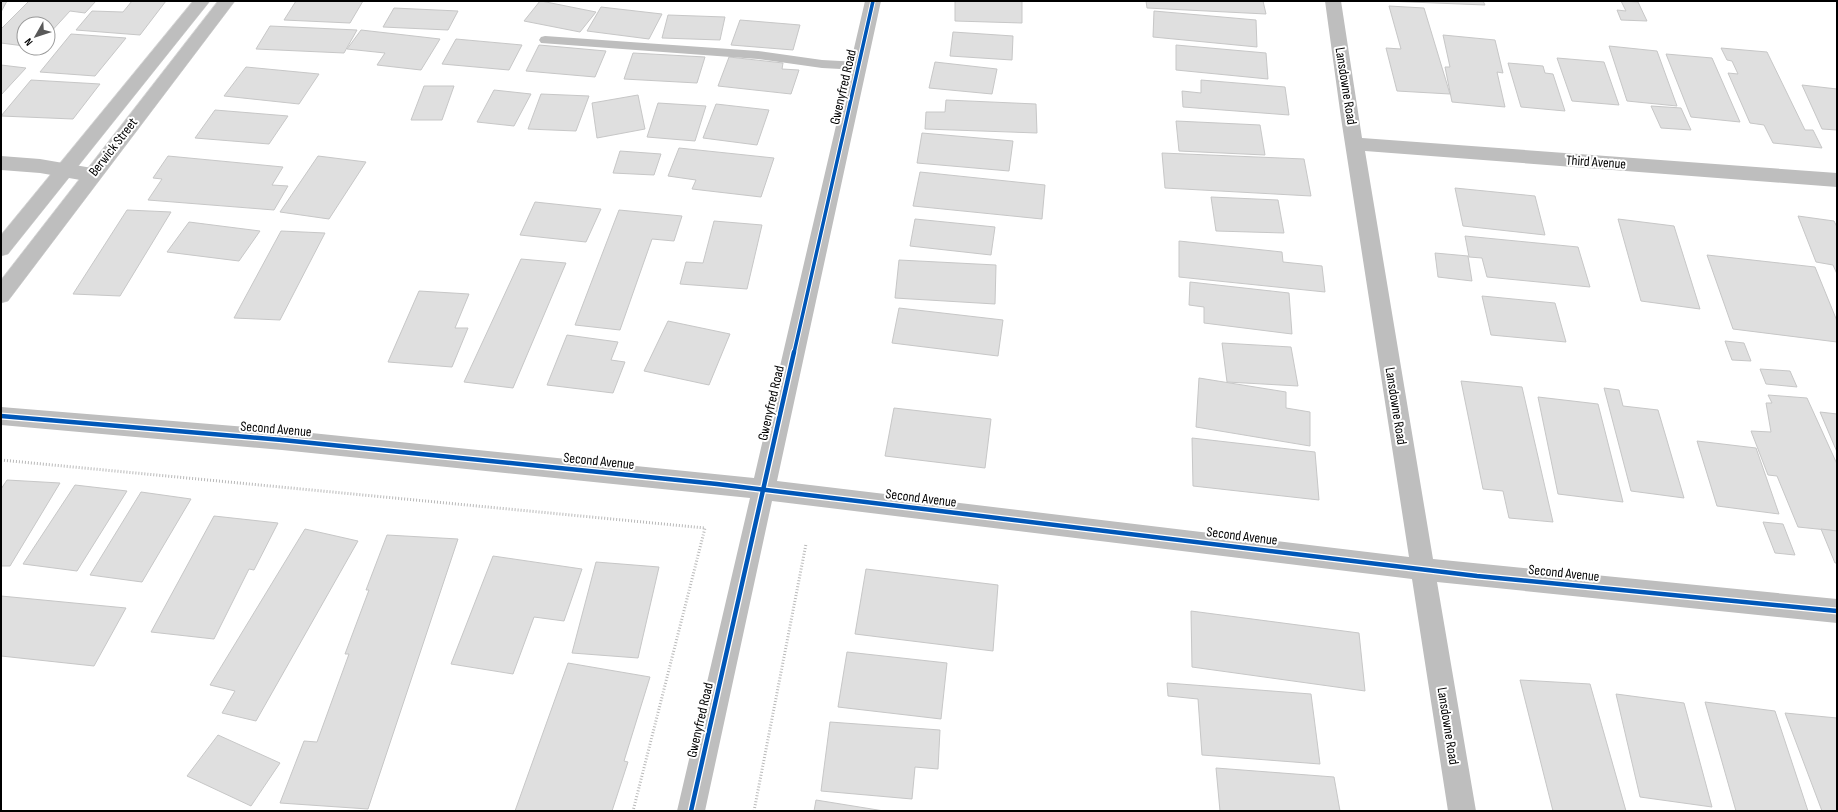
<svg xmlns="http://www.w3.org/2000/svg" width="1838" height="812" font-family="'Sofia Sans Condensed',sans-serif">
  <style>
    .building { fill: #dfdfdf; stroke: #c7c7c7 }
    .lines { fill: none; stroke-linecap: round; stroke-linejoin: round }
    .primary-casing { stroke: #dbdbdb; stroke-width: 1 }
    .path { stroke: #b9b9b9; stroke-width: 3; stroke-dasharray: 1 2; stroke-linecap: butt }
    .service { fill: #bebebe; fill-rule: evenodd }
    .minor { fill: #bebebe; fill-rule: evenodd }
    .primary { fill: #bebebe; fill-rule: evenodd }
    .cycleway-far1-casing { stroke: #fff; stroke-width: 5.5 }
    .cycleway-casing { stroke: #fff; stroke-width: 7 }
    .cycleway-far1 { stroke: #0057b8; stroke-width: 3.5 }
    .cycleway { stroke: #0057b8; stroke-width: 4.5 }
    .labels { text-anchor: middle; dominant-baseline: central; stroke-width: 4; stroke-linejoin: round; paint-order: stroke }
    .street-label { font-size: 14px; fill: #000; stroke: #fff }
  </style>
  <rect width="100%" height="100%" fill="#fff"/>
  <!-- building -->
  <g class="building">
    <polygon points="1,1 7,1 1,12"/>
    <polygon points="29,1 96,1 85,13 70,11 48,35 48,24 24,24 24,46 1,43 1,29"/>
    <polygon points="132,1 166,1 140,35 76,30 92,11 123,12"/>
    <polygon points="296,1 363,1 350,23 284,20"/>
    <polygon points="540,1 541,1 596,12 580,32 524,21"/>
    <polygon points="955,1 1022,1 1022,23 955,21"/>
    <polygon points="1146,1 1263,1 1266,14 1147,8"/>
    <polygon points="1483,1 1485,5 1385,1"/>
    <polygon points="1621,1 1638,2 1647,21 1621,20 1617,10 1626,11"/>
    <polygon points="1389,6 1424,8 1450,94 1397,91 1386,48 1401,49"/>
    <polygon points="601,7 662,14 649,39 587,31"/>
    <polygon points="394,8 458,11 448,30 383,27"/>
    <polygon points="1154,11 1256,20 1257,47 1153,37"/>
    <polygon points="668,15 725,17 720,40 662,38"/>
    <polygon points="740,20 800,25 793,50 731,45"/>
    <polygon points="270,26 357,30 344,53 256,49"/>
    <polygon points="361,30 440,39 421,70 377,65 385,53 347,49"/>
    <polygon points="953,32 1013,36 1012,60 950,56"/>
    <polygon points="71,34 126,38 95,76 40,72"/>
    <polygon points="1443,35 1495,40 1503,73 1497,72 1505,107 1452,102 1445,67 1450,67"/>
    <polygon points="456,39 522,45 509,70 442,64"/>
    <polygon points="539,45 606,51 595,77 526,71"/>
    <polygon points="1176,45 1266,53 1268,79 1176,70"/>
    <polygon points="1609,46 1657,51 1677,106 1627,101"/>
    <polygon points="1721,48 1767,52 1805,130 1813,130 1822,148 1773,143 1764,125 1750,123 1728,73 1738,74 1732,61 1727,60"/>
    <polygon points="633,53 705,57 697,83 624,79"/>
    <polygon points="1666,54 1712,58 1740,122 1691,117"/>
    <polygon points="729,57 783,63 782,69 799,70 791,94 718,86"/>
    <polygon points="1557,58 1604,62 1619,105 1572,101"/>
    <polygon points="935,62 997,69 992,94 929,88"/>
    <polygon points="1508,63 1543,66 1545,73 1553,74 1565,111 1521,107"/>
    <polygon points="1,65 26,68 1,95"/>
    <polygon points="246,67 319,74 299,104 224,96"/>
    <polygon points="31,80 100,84 73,119 1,116"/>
    <polygon points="1201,80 1285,87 1289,115 1183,107 1182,91 1201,93"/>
    <polygon points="1802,85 1837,89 1837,130 1822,129"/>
    <polygon points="424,86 454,86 442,120 411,120"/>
    <polygon points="494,90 531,94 514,126 477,122"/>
    <polygon points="541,94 589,96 576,131 528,129"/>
    <polygon points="638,95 645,129 597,138 592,103"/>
    <polygon points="946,100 1036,104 1037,133 925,129 926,112 945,112"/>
    <polygon points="658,103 706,106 695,141 647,137"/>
    <polygon points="716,104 769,110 757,145 703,138"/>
    <polygon points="1651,106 1681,108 1691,130 1661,128"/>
    <polygon points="215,110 288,116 269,144 195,138"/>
    <polygon points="1176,121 1260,125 1265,155 1179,151"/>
    <polygon points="922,133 1013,141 1009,171 917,163"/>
    <polygon points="679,148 774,158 761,197 692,189 696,180 668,176"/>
    <polygon points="620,151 661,154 654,175 613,173"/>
    <polygon points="1162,153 1304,159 1311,196 1165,188"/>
    <polygon points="168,156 283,167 272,185 288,186 274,210 148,200 162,179 153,178"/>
    <polygon points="318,156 366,162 329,219 280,212"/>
    <polygon points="920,172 1045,185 1042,219 913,206"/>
    <polygon points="1455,188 1535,196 1545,235 1463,226"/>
    <polygon points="1211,197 1278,200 1284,233 1216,231"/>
    <polygon points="535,202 601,209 586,242 520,235"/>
    <polygon points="127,210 171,212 120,296 73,294"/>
    <polygon points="619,210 682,216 674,241 652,239 620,330 575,325"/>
    <polygon points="1798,216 1834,221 1837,227 1837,274 1833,265 1816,262"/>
    <polygon points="915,219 995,227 991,255 910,246"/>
    <polygon points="1618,219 1674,226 1700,309 1641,301"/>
    <polygon points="714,221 762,225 747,289 680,284 686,262 703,263"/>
    <polygon points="189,222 260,231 239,261 167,252"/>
    <polygon points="281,231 325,233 280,320 234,318"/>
    <polygon points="1465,236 1578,247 1590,287 1487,277 1482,258 1469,257"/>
    <polygon points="1179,241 1282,252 1283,262 1322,266 1325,292 1179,277"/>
    <polygon points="1435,253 1468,256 1472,281 1438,277"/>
    <polygon points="1707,255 1815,267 1837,321 1837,342 1733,329"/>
    <polygon points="521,259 566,263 513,388 464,382"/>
    <polygon points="899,260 996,265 995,304 895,298"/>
    <polygon points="1190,282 1289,293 1292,334 1204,323 1204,307 1189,305"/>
    <polygon points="419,291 469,294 455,328 468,328 452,367 388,362"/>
    <polygon points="1482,296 1555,303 1566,342 1491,335"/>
    <polygon points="899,308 1003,320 998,356 892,343"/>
    <polygon points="668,321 730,334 709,385 644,371"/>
    <polygon points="567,335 618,342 611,360 625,362 613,393 547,385"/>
    <polygon points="1725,341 1744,343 1751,361 1732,360"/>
    <polygon points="1222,343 1291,347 1298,386 1227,382"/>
    <polygon points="1760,369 1790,371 1797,387 1766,384"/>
    <polygon points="1199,378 1286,392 1286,408 1310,412 1310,446 1196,427"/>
    <polygon points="1461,381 1522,387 1553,522 1509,518 1503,491 1483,489"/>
    <polygon points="1604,388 1619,390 1623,406 1658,410 1684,498 1631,491"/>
    <polygon points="1768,395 1807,398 1837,464 1837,531 1798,527 1777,476 1768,475 1751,431 1771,432 1766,403 1772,403"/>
    <polygon points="1538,397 1598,404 1623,502 1558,494"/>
    <polygon points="894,408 991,419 985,468 885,456"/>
    <polygon points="1820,412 1837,414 1837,452"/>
    <polygon points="1192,438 1315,452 1319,500 1193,486"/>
    <polygon points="1697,441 1756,448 1779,514 1717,506"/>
    <polygon points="7,480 60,483 10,566 1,566 1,489"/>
    <polygon points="75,485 127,491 77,571 23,564"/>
    <polygon points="141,492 191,499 142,582 90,575"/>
    <polygon points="214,516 278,523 254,570 249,569 214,639 151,632"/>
    <polygon points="1763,522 1783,524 1795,555 1775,553"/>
    <polygon points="305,529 358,541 256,721 222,713 235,691 210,685"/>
    <polygon points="1821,529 1837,531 1837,563 1835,563"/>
    <polygon points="387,535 458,539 368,809 280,803 304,741 317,742 349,654 345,654 369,590 366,590"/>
    <polygon points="493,556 582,569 564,621 534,617 513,674 451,664"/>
    <polygon points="596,562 659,567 638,658 572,653"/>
    <polygon points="866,569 998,585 993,651 855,634"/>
    <polygon points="1,596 126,608 94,666 1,656"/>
    <polygon points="1191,611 1359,633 1365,691 1192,667"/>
    <polygon points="847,652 947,663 941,719 838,707"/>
    <polygon points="568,663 650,677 624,761 628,762 612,811 515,811"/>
    <polygon points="1520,680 1590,684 1626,811 1553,811"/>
    <polygon points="1167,683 1311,694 1320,764 1202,755 1198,699 1168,696"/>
    <polygon points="1616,694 1684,703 1712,807 1640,797"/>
    <polygon points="1705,702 1775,711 1808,811 1736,811"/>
    <polygon points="1785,713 1837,718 1837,811 1822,811"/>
    <polygon points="830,722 940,730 938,769 915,767 912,799 821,791"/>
    <polygon points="218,735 280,763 251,806 187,776"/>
    <polygon points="1216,768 1334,777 1340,811 1220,811"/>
    <polygon points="816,800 884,811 814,811"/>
  </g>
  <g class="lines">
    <defs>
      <g id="primary">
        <polygon points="193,1 210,1 8,254 1,256 1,235"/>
        <polygon points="218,1 235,1 8,301 1,303 1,280"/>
      </g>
    </defs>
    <!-- primary casing -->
    <use href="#primary" class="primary-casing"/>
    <!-- path -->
    <g class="path">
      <polyline points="1,460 705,528 633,811"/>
      <polyline points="754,811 806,544"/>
    </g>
    <!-- service -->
    <polygon class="service" points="545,36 758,51 822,60 859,62 863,63 865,66 863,69 859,70 822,68 758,59 541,43 539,40 541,37"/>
    <!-- minor -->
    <g class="minor">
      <polygon points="865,1 881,1 777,481 1409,557 1341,118 1325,1 1341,1 1362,138 1837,173 1837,187 1365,151 1433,559 1837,599 1837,623 1437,582 1476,811 1448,811 1412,579 772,501 705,811 677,811 750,498 282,450 1,425 1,407 282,430 754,478"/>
      <polygon points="1,156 40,159 92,168 99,170 101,175 99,180 92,182 40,173 1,170"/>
    </g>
    <!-- primary -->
    <use href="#primary" class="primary"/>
    <defs>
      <polyline id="cycleway-far1" points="794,353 873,1"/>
      <g id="cycleway">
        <polyline points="1,416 282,440 717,484 1477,576 1837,611"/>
        <polyline points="691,811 794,352"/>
      </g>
    </defs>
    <!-- cycleway-far1 casing -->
    <use href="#cycleway-far1" class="cycleway-far1-casing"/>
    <!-- cycleway casing -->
    <use href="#cycleway" class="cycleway-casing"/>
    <!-- cycleway-far1 -->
    <use href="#cycleway-far1" class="cycleway-far1"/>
    <!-- cycleway -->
    <use href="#cycleway" class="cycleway"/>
  </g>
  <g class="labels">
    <!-- street labels -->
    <g class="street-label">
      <text transform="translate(1346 86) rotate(81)">Lansdowne Road</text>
      <text transform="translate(843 87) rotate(-77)">Gwenyfred Road</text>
      <text transform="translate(113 147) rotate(-52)">Berwick Street</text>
      <text transform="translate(1596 162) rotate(4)">Third Avenue</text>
      <text transform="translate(771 403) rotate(-77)">Gwenyfred Road</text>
      <text transform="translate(1396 406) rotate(81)">Lansdowne Road</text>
      <text transform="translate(276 429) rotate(5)">Second Avenue</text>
      <text transform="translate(599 461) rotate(6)">Second Avenue</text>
      <text transform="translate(921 498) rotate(7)">Second Avenue</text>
      <text transform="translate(1242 536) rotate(7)">Second Avenue</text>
      <text transform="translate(1564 573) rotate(6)">Second Avenue</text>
      <text transform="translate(700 720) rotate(-77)">Gwenyfred Road</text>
      <text transform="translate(1448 726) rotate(81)">Lansdowne Road</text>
    </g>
  </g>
  <!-- border -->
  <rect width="1838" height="812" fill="none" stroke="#000000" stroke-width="4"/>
  <!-- north arrow -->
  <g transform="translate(36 36) rotate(231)"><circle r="19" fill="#ffffff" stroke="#999999"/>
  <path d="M0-3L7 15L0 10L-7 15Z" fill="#595959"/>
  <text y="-6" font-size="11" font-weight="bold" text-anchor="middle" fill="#000000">N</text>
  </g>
</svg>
